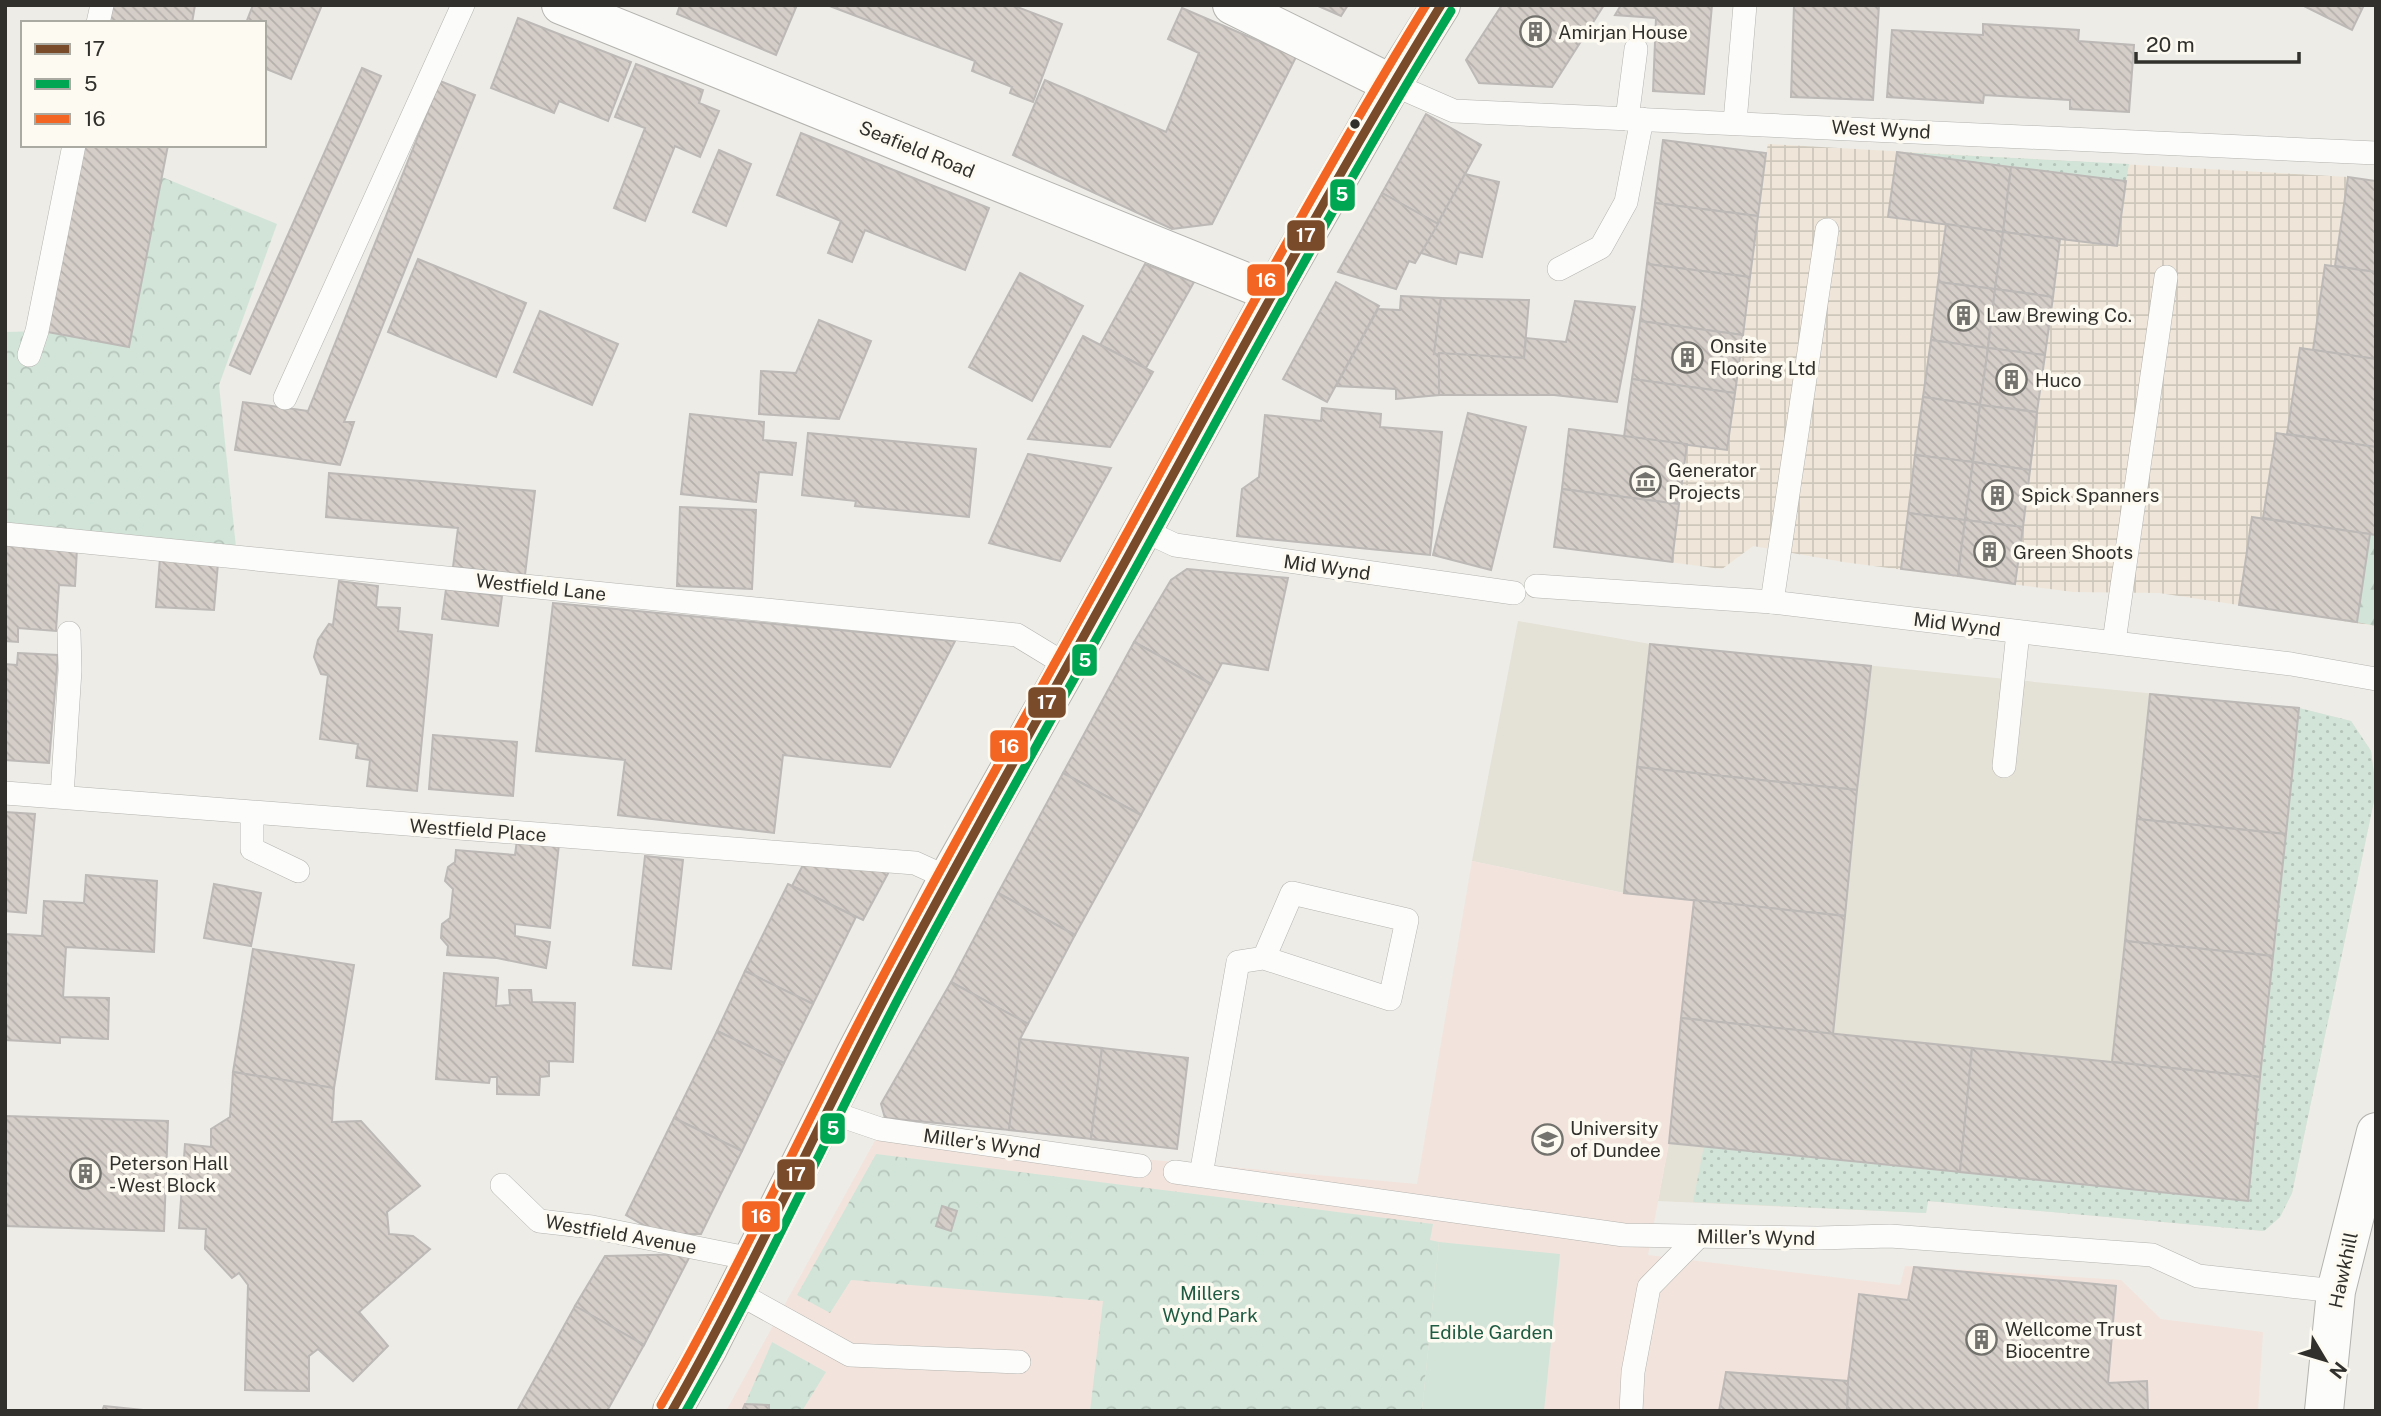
<svg xmlns="http://www.w3.org/2000/svg" width="2381" height="1416" font-family="'Public Sans',sans-serif">
  <style>
    .built { fill: #e4e1d6 }
    .industrial { fill: url(#industrial-grid) }
    .education { fill: #f2e4dd }
    .grass { fill: url(#grass-dots) }
    .forest { fill: url(#forest-firs) }
    .park { fill: url(#park-crowns) }
    .garden { fill: #d2e4d8 }
    .building { fill: url(#building-back-hatch); stroke: #bcb9b7; stroke-width: 2 }
    .lines { fill: none; stroke-linecap: round; stroke-linejoin: round }
    .service-casing { stroke: #b4b3af; stroke-width: 24 }
    .minor-casing { stroke: #b4b3af; stroke-width: 40 }
    .tertiary-casing { stroke: #b4b3af; stroke-width: 40 }
    .service { stroke: #fcfcfb; stroke-width: 23 }
    .minor { stroke: #fcfcfb; stroke-width: 38 }
    .tertiary { stroke: #fcfcfb; stroke-width: 38 }
    .bus-1-casing { stroke: #fdfbf1; stroke-width: 14 }
    .bus-2-casing { stroke: #fdfbf1; stroke-width: 14 }
    .bus-3-casing { stroke: #fdfbf1; stroke-width: 14 }
    .bus-1 { stroke: #7a4b2a; stroke-width: 9 }
    .bus-2 { stroke: #00a651; stroke-width: 9 }
    .bus-3 { stroke: #f26522; stroke-width: 9 }
    .bus-dot { fill: #31302c; stroke: #fdfbf1; stroke-width: 2.5 }
    .labels { text-anchor: middle; dominant-baseline: central; stroke-width: 7; stroke-linejoin: round; paint-order: stroke }
    .poi-label { font-size: 19px; fill: #31302c; stroke: #fdfbf1; text-anchor: start }
    .street-label { font-size: 19px; fill: #31302c; stroke: #fdfbf1 }
    .park-label { font-size: 19px; fill: #1e5b42; stroke: #fdfbf1 }
    .line-badge { stroke: #fdfbf1; stroke-width: 2.5 }
    .badge-label { font-size: 19px; text-anchor: middle; font-weight: bold; fill: #fff }
  </style>
  <defs>
    <pattern id="industrial-grid" width="8" height="8" patternUnits="userSpaceOnUse" patternTransform="scale(1.75)"><rect width="8" height="8" fill="#efe6d9"/><path d="M0 4h8M4 0v8" fill="none" stroke="#cdc6ba"/></pattern>
    <pattern id="grass-dots" width="8" height="8" patternUnits="userSpaceOnUse" patternTransform="scale(1.75)"><rect width="8" height="8" fill="#d2e4d8"/><path d="M2 2h.1M6 6h.1" fill="none" stroke="#b5c4ba" stroke-width="1.8" stroke-linecap="round"/></pattern>
    <pattern id="forest-firs" width="22" height="20" patternUnits="userSpaceOnUse" patternTransform="scale(1.75)"><rect width="22" height="20" fill="#d2e4d8"/><path d="M5 1l3.5 6h-7zM16 11l3.5 6h-7z" fill="#b5c4ba"/></pattern>
    <pattern id="park-crowns" width="20" height="18" patternUnits="userSpaceOnUse" patternTransform="scale(1.75)"><rect width="20" height="18" fill="#d2e4d8"/><path d="M2 6a3 3 0 1 1 6 0M12 15a3 3 0 1 1 6 0" fill="none" stroke="#b5c4ba"/></pattern>
    <pattern id="building-back-hatch" width="6" height="6" patternUnits="userSpaceOnUse" patternTransform="scale(1.75)"><rect width="6" height="6" fill="#d4cdc8"/><path d="M-1 5l2 2M0 0l6 6M5-1l2 2" fill="none" stroke="#b6b0ac"/></pattern>
  </defs>
  <rect width="100%" height="100%" fill="#edece7"/>
  <!-- built -->
  <polygon class="built" points="1518,621 1650,644 2299,708 2351,721 2371,751 2376,791 2292,1193 2280,1217 2264,1231 1928,1201 1926,1213 1658,1201 1669,1143 1694,900 1624,893 1472,861"/>
  <!-- industrial -->
  <polygon class="industrial" points="1663,140 1766,153 1768,144 2348,177 2376,181 2376,626 2159,593 2073,592 1843,562 1753,546 1722,569 1554,547 1569,429 1624,436"/>
  <!-- education -->
  <polygon class="education" points="1472,861 1624,893 1694,900 1669,1143 1648,1255 1900,1285 1905,1266 2121,1280 2161,1319 2263,1332 2258,1411 726,1411 878,1135 1417,1184"/>
  <!-- grass -->
  <g class="grass">
    <polygon points="1897,152 2129,164 2126,181"/>
    <polygon points="2299,708 2351,721 2371,751 2376,791 2292,1193 2280,1217 2264,1231 1928,1201 1926,1213 1693,1202 1704,1146 2248,1201"/>
  </g>
  <!-- forest -->
  <polygon class="forest" points="2370,534 2376,535 2376,626 2357,622"/>
  <!-- park -->
  <g class="park">
    <polygon points="162,177 277,224 219,385 237,557 5,534 5,332 42,331 129,346"/>
    <polygon points="876,1154 1433,1224 1430,1240 1439,1242 1422,1411 1090,1411 1103,1301 851,1280 830,1313 797,1295"/>
    <polygon points="772,1342 826,1372 802,1411 769,1411 769,1405 745,1404"/>
  </g>
  <!-- garden -->
  <polygon class="garden" points="1439,1242 1560,1254 1544,1411 1422,1411"/>
  <!-- building -->
  <g class="building">
    <polygon points="113,5 195,5 192,23 109,23"/>
    <polygon points="253,5 322,5 291,79 264,68 264,23 246,23"/>
    <polygon points="680,5 797,5 776,55 677,14"/>
    <polygon points="827,5 1012,5 1062,24 1033,102 1010,93 1012,87 972,71 975,61"/>
    <polygon points="1316,5 1348,5 1341,16"/>
    <polygon points="1502,5 1604,5 1552,87 1479,83 1466,60"/>
    <polygon points="1621,5 1712,5 1704,94 1653,91 1656,18 1615,15"/>
    <polygon points="1794,5 1879,5 1873,100 1791,97"/>
    <polygon points="2302,5 2364,5 2352,30"/>
    <polygon points="1182,8 1296,57 1212,224 1172,229 1013,155 1045,80 1166,132 1199,53 1168,39"/>
    <polygon points="518,18 631,62 608,121 559,101 554,113 491,88"/>
    <polygon points="1983,24 2079,30 2078,41 2134,45 2129,112 2070,109 2070,100 1984,95 1983,103 1887,97 1892,30 1983,35"/>
    <polygon points="636,64 703,90 699,103 719,111 700,157 675,146 645,221 614,208 645,128 615,117"/>
    <polygon points="362,68 381,76 250,374 230,365"/>
    <polygon points="440,81 475,95 344,422 354,422 340,465 235,450 243,402 308,411"/>
    <polygon points="1426,114 1481,145 1438,224 1382,193"/>
    <polygon points="801,133 989,208 965,270 865,230 852,262 828,253 841,221 777,195"/>
    <polygon points="1663,140 1766,153 1758,216 1655,203"/>
    <polygon points="83,145 168,145 129,347 42,331"/>
    <polygon points="719,150 751,164 726,226 693,212"/>
    <polygon points="1897,152 2011,167 2003,232 1888,217"/>
    <polygon points="2011,167 2126,181 2117,246 2003,232"/>
    <polygon points="1465,174 1499,182 1482,257 1459,252 1456,264 1421,253"/>
    <polygon points="2348,177 2376,181 2376,272 2335,266"/>
    <polygon points="1382,193 1438,224 1415,263 1409,261 1396,289 1338,272"/>
    <polygon points="1655,203 1758,216 1750,277 1647,264"/>
    <polygon points="1946,224 2003,232 1995,289 1938,282"/>
    <polygon points="2003,232 2060,239 2053,297 1995,289"/>
    <polygon points="418,259 526,303 496,377 388,332"/>
    <polygon points="1145,264 1194,282 1146,368 1100,345"/>
    <polygon points="1647,264 1750,277 1743,335 1640,321"/>
    <polygon points="2325,265 2376,272 2376,359 2313,350"/>
    <polygon points="1020,273 1083,306 1032,401 969,367"/>
    <polygon points="1336,282 1379,306 1327,402 1283,379"/>
    <polygon points="1938,282 1995,289 1988,348 1931,340"/>
    <polygon points="1995,289 2053,297 2045,355 1988,348"/>
    <polygon points="1401,296 1441,298 1434,354 1439,353 1439,395 1396,399 1396,389 1336,386 1378,309 1400,310"/>
    <polygon points="1441,298 1529,300 1524,358 1434,354"/>
    <polygon points="1575,301 1635,307 1617,402 1554,395 1439,395 1439,353 1524,358 1526,338 1566,342"/>
    <polygon points="540,311 618,344 592,405 514,372"/>
    <polygon points="819,320 871,341 839,419 759,414 761,371 796,373"/>
    <polygon points="1640,321 1743,335 1735,393 1632,379"/>
    <polygon points="1083,336 1153,372 1110,447 1028,439"/>
    <polygon points="1931,340 1988,348 1980,405 1923,397"/>
    <polygon points="1988,348 2045,355 2037,412 1980,405"/>
    <polygon points="2300,348 2376,359 2376,447 2287,434"/>
    <polygon points="1632,379 1735,393 1727,450 1624,437"/>
    <polygon points="1923,397 1980,405 1973,462 1915,455"/>
    <polygon points="1980,405 2037,412 2030,470 1973,462"/>
    <polygon points="1322,408 1381,414 1380,427 1442,432 1430,555 1237,536 1242,489 1259,477 1265,415 1321,421"/>
    <polygon points="1468,413 1526,427 1491,570 1433,555"/>
    <polygon points="690,414 764,422 763,440 796,443 792,475 759,472 756,502 681,494"/>
    <polygon points="1569,429 1687,444 1679,504 1562,489"/>
    <polygon points="808,433 976,449 969,517 855,506 856,501 802,495"/>
    <polygon points="2276,433 2376,447 2376,535 2263,518"/>
    <polygon points="1028,454 1111,468 1060,561 989,543"/>
    <polygon points="1915,455 1973,462 1965,520 1908,513"/>
    <polygon points="1973,462 2030,470 2023,527 1965,520"/>
    <polygon points="329,473 535,491 525,575 453,567 458,528 326,517"/>
    <polygon points="1562,489 1679,504 1672,562 1554,547"/>
    <polygon points="680,507 756,510 752,589 677,586"/>
    <polygon points="1908,513 1965,520 1958,576 1901,569"/>
    <polygon points="2252,517 2370,534 2357,622 2239,605"/>
    <polygon points="1965,520 2023,527 2015,584 1958,576"/>
    <polygon points="5,545 77,548 75,586 59,585 56,631 18,628 18,642 5,641"/>
    <polygon points="160,558 218,563 214,610 156,607"/>
    <polygon points="1187,569 1288,578 1268,670 1222,663 1211,684 1134,642 1171,580"/>
    <polygon points="339,581 378,586 376,607 400,608 398,631 432,635 417,791 367,786 370,760 356,758 358,744 320,739 328,675 321,674 314,657 318,640 329,624 333,625"/>
    <polygon points="446,589 502,596 498,626 442,619"/>
    <polygon points="553,603 955,641 890,767 783,755 774,833 618,815 625,760 536,751"/>
    <polygon points="1134,642 1211,684 1141,815 1063,773"/>
    <polygon points="1650,644 1871,666 1857,790 1637,767"/>
    <polygon points="18,653 58,655 49,763 5,760 5,664 17,665"/>
    <polygon points="2150,694 2299,708 2286,834 2137,819"/>
    <polygon points="433,735 517,742 513,796 429,789"/>
    <polygon points="1637,767 1857,790 1845,916 1624,893"/>
    <polygon points="1063,773 1141,815 1075,935 998,893"/>
    <polygon points="5,812 35,814 26,913 5,911"/>
    <polygon points="2137,819 2286,834 2273,956 2125,941"/>
    <polygon points="517,840 559,844 550,928 515,924 515,936 550,942 546,968 497,958 447,955 448,946 441,938 442,924 450,918 453,889 445,881 448,867 455,862 456,850 515,855"/>
    <polygon points="645,856 683,860 671,969 633,965"/>
    <polygon points="803,865 892,866 863,920 792,886"/>
    <polygon points="86,875 157,881 154,952 66,947 63,997 109,998 108,1039 60,1037 60,1043 5,1040 5,934 42,936 44,901 84,903"/>
    <polygon points="214,884 261,893 251,946 204,938"/>
    <polygon points="788,884 856,917 813,1004 745,971"/>
    <polygon points="998,893 1075,935 1028,1024 951,982"/>
    <polygon points="1694,900 1845,916 1833,1034 1681,1018"/>
    <polygon points="2125,941 2273,956 2260,1077 2112,1062"/>
    <polygon points="253,949 354,965 334,1088 233,1072"/>
    <polygon points="745,971 813,1004 784,1063 717,1031"/>
    <polygon points="444,973 498,978 496,1006 510,1005 509,990 531,990 532,1002 575,1003 573,1062 549,1061 549,1076 540,1077 539,1095 497,1094 497,1077 490,1077 489,1083 436,1079"/>
    <polygon points="951,982 1028,1024 1020,1039 1009,1130 885,1118 881,1104"/>
    <polygon points="1681,1018 1972,1048 1960,1172 1669,1143"/>
    <polygon points="717,1031 784,1063 742,1151 674,1118"/>
    <polygon points="1020,1039 1102,1048 1091,1139 1009,1130"/>
    <polygon points="1102,1048 1188,1058 1177,1149 1091,1139"/>
    <polygon points="1972,1048 2260,1077 2248,1201 1960,1172"/>
    <polygon points="233,1072 334,1088 332,1122 361,1121 420,1186 387,1212 389,1234 413,1236 430,1249 359,1312 388,1346 353,1381 318,1349 309,1356 309,1391 245,1390 248,1285 239,1273 232,1278 205,1249 206,1229 179,1228 185,1144 211,1147 211,1129 230,1117"/>
    <polygon points="5,1116 168,1121 164,1231 5,1226"/>
    <polygon points="674,1118 742,1151 701,1234 659,1234 626,1215"/>
    <polygon points="942,1206 957,1211 951,1231 936,1226"/>
    <polygon points="691,1254 644,1345 575,1306 605,1256"/>
    <polygon points="1914,1267 2116,1286 2108,1383 2147,1381 2148,1411 1847,1411 1848,1381 1859,1294 1908,1300"/>
    <polygon points="575,1306 644,1345 607,1411 517,1411"/>
    <polygon points="1726,1372 1848,1381 1847,1411 1719,1411"/>
    <polygon points="745,1404 769,1405 769,1411 742,1411"/>
    <polygon points="104,1406 153,1411 102,1411"/>
  </g>
  <g class="lines">
    <defs>
      <g id="service">
        <polyline points="98,23 102,5"/>
        <polyline points="1392,84 1454,111 2376,153"/>
        <polyline points="1627,119 1636,49"/>
        <polyline points="1735,122 1745,5"/>
        <polyline points="1559,269 1601,247 1626,202 1642,119"/>
        <polyline points="29,355 37,331 74,145"/>
        <polyline points="285,398 463,5"/>
        <polyline points="1143,530 1175,545 1514,593"/>
        <polyline points="5,534 1017,635 1068,666"/>
        <polyline points="1536,586 1772,602 2291,664 2376,679"/>
        <polyline points="1772,602 1827,230"/>
        <polyline points="2114,642 2166,277"/>
        <polyline points="2004,766 2018,632"/>
        <polyline points="5,793 915,863 948,878"/>
        <polyline points="62,796 70,670 69,633"/>
        <polyline points="252,813 252,849 298,871"/>
        <polyline points="827,1111 880,1129 1140,1166"/>
        <polyline points="1175,1172 1624,1235 1818,1238 1890,1236 2152,1255 2198,1276 2336,1291"/>
        <polyline points="1201,1175 1238,962 1264,958 1292,893 1407,920 1390,999 1264,958"/>
        <polyline points="502,1185 539,1221 592,1227 752,1259"/>
        <polyline points="736,1292 850,1355 1019,1362"/>
        <polyline points="1631,1411 1633,1372 1649,1287 1699,1236"/>
      </g>
      <g id="minor">
        <polyline points="561,5 1273,293"/>
        <polyline points="1232,5 1392,84"/>
      </g>
      <g id="tertiary">
        <polyline points="672,1411 708,1348 856,1053 948,878 1068,666 1273,293 1392,84 1441,5"/>
        <polyline points="2324,1411 2336,1291 2376,1132"/>
      </g>
    </defs>
    <!-- service casing -->
    <use href="#service" class="service-casing"/>
    <!-- minor casing -->
    <use href="#minor" class="minor-casing"/>
    <!-- tertiary casing -->
    <use href="#tertiary" class="tertiary-casing"/>
    <!-- service -->
    <use href="#service" class="service"/>
    <!-- minor -->
    <use href="#minor" class="minor"/>
    <!-- tertiary -->
    <use href="#tertiary" class="tertiary"/>
    <defs>
      <path id="bus-1" d="M672,1411C749,1276 814,1133 886,996C965,846 1049,700 1131,551C1232,368 1331,183 1441,5"/>
      <path id="bus-2" d="M686,1411C763,1276 827,1135 899,997C976,851 1059,707 1139,562C1241,377 1340,191 1451,11"/>
      <path id="bus-3" d="M661,1405C737,1273 800,1134 871,999C952,845 1038,695 1122,542C1221,362 1318,180 1426,5"/>
    </defs>
    <!-- bus-1 casing -->
    <use href="#bus-1" class="bus-1-casing"/>
    <!-- bus-2 casing -->
    <use href="#bus-2" class="bus-2-casing"/>
    <!-- bus-3 casing -->
    <use href="#bus-3" class="bus-3-casing"/>
    <!-- bus-1 -->
    <use href="#bus-1" class="bus-1"/>
    <!-- bus-2 -->
    <use href="#bus-2" class="bus-2"/>
    <!-- bus-3 -->
    <use href="#bus-3" class="bus-3"/>
  </g>
  <!-- icons -->
  <defs>
    <symbol id="building-ring" viewBox="-11 -11 22 22"><circle r="9.5" fill="#fdfbf1" stroke="#73726d" stroke-width="1.5"/><path d="M-4-6H4V6H1V3H-1V6H-4ZM-2.5-4.3h1.7v1.8h-1.7ZM.8-4.3h1.7v1.8H.8ZM-2.5-1h1.7V.8h-1.7ZM.8-1h1.7V.8H.8Z" fill="#73726d"/></symbol>
    <symbol id="museum-ring" viewBox="-11 -11 22 22"><circle r="9.5" fill="#fdfbf1" stroke="#73726d" stroke-width="1.5"/><path d="M0-6L6-3V-2H-6V-3ZM-5-1h2V3h-2ZM-1-1h2V3h-2ZM3-1h2V3H3ZM-6 4H6V6H-6Z" fill="#73726d"/></symbol>
    <symbol id="university-ring" viewBox="-11 -11 22 22"><circle r="9.5" fill="#fdfbf1" stroke="#73726d" stroke-width="1.5"/><path d="M0-5L7-2L0 1L-7-2ZM-4 1L0 2.5L4 1V4Q0 6-4 4Z" fill="#73726d"/></symbol>
  </defs>
  <g fill-rule="evenodd">
    <use href="#building-ring" x="1518" y="14" width="35" height="35"/>
    <use href="#building-ring" x="1946" y="298" width="35" height="35"/>
    <use href="#building-ring" x="1670" y="340" width="35" height="35"/>
    <use href="#building-ring" x="1994" y="362" width="35" height="35"/>
    <use href="#museum-ring" x="1628" y="464" width="35" height="35"/>
    <use href="#building-ring" x="1980" y="478" width="35" height="35"/>
    <use href="#building-ring" x="1972" y="534" width="35" height="35"/>
    <use href="#university-ring" x="1530" y="1122" width="35" height="35"/>
    <use href="#building-ring" x="68" y="1156" width="35" height="35"/>
    <use href="#building-ring" x="1964" y="1322" width="35" height="35"/>
  </g>
  <!-- markers -->
  <circle class="bus-dot" cx="1355" cy="124" r="6"/>
  <g class="labels">
    <!-- poi labels -->
    <g class="poi-label">
      <text x="1558" y="32">Amirjan House</text>
      <text x="1986" y="315">Law Brewing Co.</text>
      <text x="1710" y="346">Onsite<tspan x="1710" dy="22">Flooring Ltd</tspan></text>
      <text x="2035" y="380">Huco</text>
      <text x="1668" y="470">Generator<tspan x="1668" dy="22">Projects</tspan></text>
      <text x="2021" y="495">Spick Spanners</text>
      <text x="2013" y="552">Green Shoots</text>
      <text x="1570" y="1128">University<tspan x="1570" dy="22">of Dundee</tspan></text>
      <text x="109" y="1163">Peterson Hall<tspan x="109" dy="22">- West Block</tspan></text>
      <text x="2005" y="1329">Wellcome Trust<tspan x="2005" dy="22">Biocentre</tspan></text>
    </g>
    <!-- street labels -->
    <g class="street-label">
      <text transform="translate(1881 129) rotate(3)">West Wynd</text>
      <text transform="translate(917 149) rotate(22)">Seafield Road</text>
      <text transform="translate(1327 567) rotate(8)">Mid Wynd</text>
      <text transform="translate(541 587) rotate(6)">Westfield Lane</text>
      <text transform="translate(1957 624) rotate(7)">Mid Wynd</text>
      <text transform="translate(478 830) rotate(4)">Westfield Place</text>
      <text transform="translate(982 1143) rotate(8)">Miller's Wynd</text>
      <text transform="translate(621 1234) rotate(10)">Westfield Avenue</text>
      <text transform="translate(1756 1237) rotate(1)">Miller's Wynd</text>
      <text transform="translate(2343 1270) rotate(-78)">Hawkhill</text>
    </g>
    <!-- park labels -->
    <g class="park-label">
      <text x="1210" y="1293">Millers<tspan x="1210" dy="22">Wynd Park</tspan></text>
      <text x="1491" y="1332">Edible Garden</text>
    </g>
  </g>
  <g class="line-badge">
    <rect x="1329" y="178" width="27" height="34" rx="7" fill="#00a651"/>
    <rect x="1286" y="219" width="40" height="33" rx="7" fill="#7a4b2a"/>
    <rect x="1246" y="263" width="40" height="34" rx="7" fill="#f26522"/>
    <rect x="1071" y="643" width="27" height="34" rx="7" fill="#00a651"/>
    <rect x="1027" y="686" width="40" height="33" rx="7" fill="#7a4b2a"/>
    <rect x="989" y="729" width="40" height="34" rx="7" fill="#f26522"/>
    <rect x="819" y="1112" width="27" height="33" rx="7" fill="#00a651"/>
    <rect x="776" y="1158" width="40" height="33" rx="7" fill="#7a4b2a"/>
    <rect x="741" y="1200" width="40" height="33" rx="7" fill="#f26522"/>
  </g>
  <g class="badge-label">
    <text x="1342" y="201">5</text>
    <text x="1306" y="242">17</text>
    <text x="1266" y="287">16</text>
    <text x="1085" y="667">5</text>
    <text x="1047" y="709">17</text>
    <text x="1009" y="753">16</text>
    <text x="833" y="1135">5</text>
    <text x="796" y="1181">17</text>
    <text x="761" y="1223">16</text>
  </g>
  <!-- border -->
  <rect width="2381" height="1416" fill="none" stroke="#31302c" stroke-width="14"/>
  <!-- legend -->
  <rect x="21" y="21" width="245" height="126" fill="#fdfbf1" stroke="#abaaa2" stroke-width="2"/>
  <rect x="35" y="44" width="35" height="10" fill="#7a4b2a" stroke="#abaaa2" stroke-width="2"/>
  <text x="84" y="56" font-size="21" fill="#31302c">17</text>
  <rect x="35" y="79" width="35" height="10" fill="#00a651" stroke="#abaaa2" stroke-width="2"/>
  <text x="84" y="91" font-size="21" fill="#31302c">5</text>
  <rect x="35" y="114" width="35" height="10" fill="#f26522" stroke="#abaaa2" stroke-width="2"/>
  <text x="84" y="126" font-size="21" fill="#31302c">16</text>
  <!-- north arrow -->
  <g transform="translate(2325 1360) rotate(128)" stroke="#fdfbf1" stroke-width="5" paint-order="stroke">
  <path d="M0-5L12 26L0 18L-12 26Z" fill="#31302c"/>
  <text y="-10" font-size="19" font-weight="bold" text-anchor="middle" fill="#31302c">N</text>
  </g>
  <!-- scale -->
  <path d="M2136 52v10h163v-10" fill="none" stroke="#31302c" stroke-width="3.5"/>
  <text x="2146" y="52" font-size="21" fill="#31302c" stroke="#fdfbf1" stroke-width="5" paint-order="stroke">20 m</text>
</svg>
